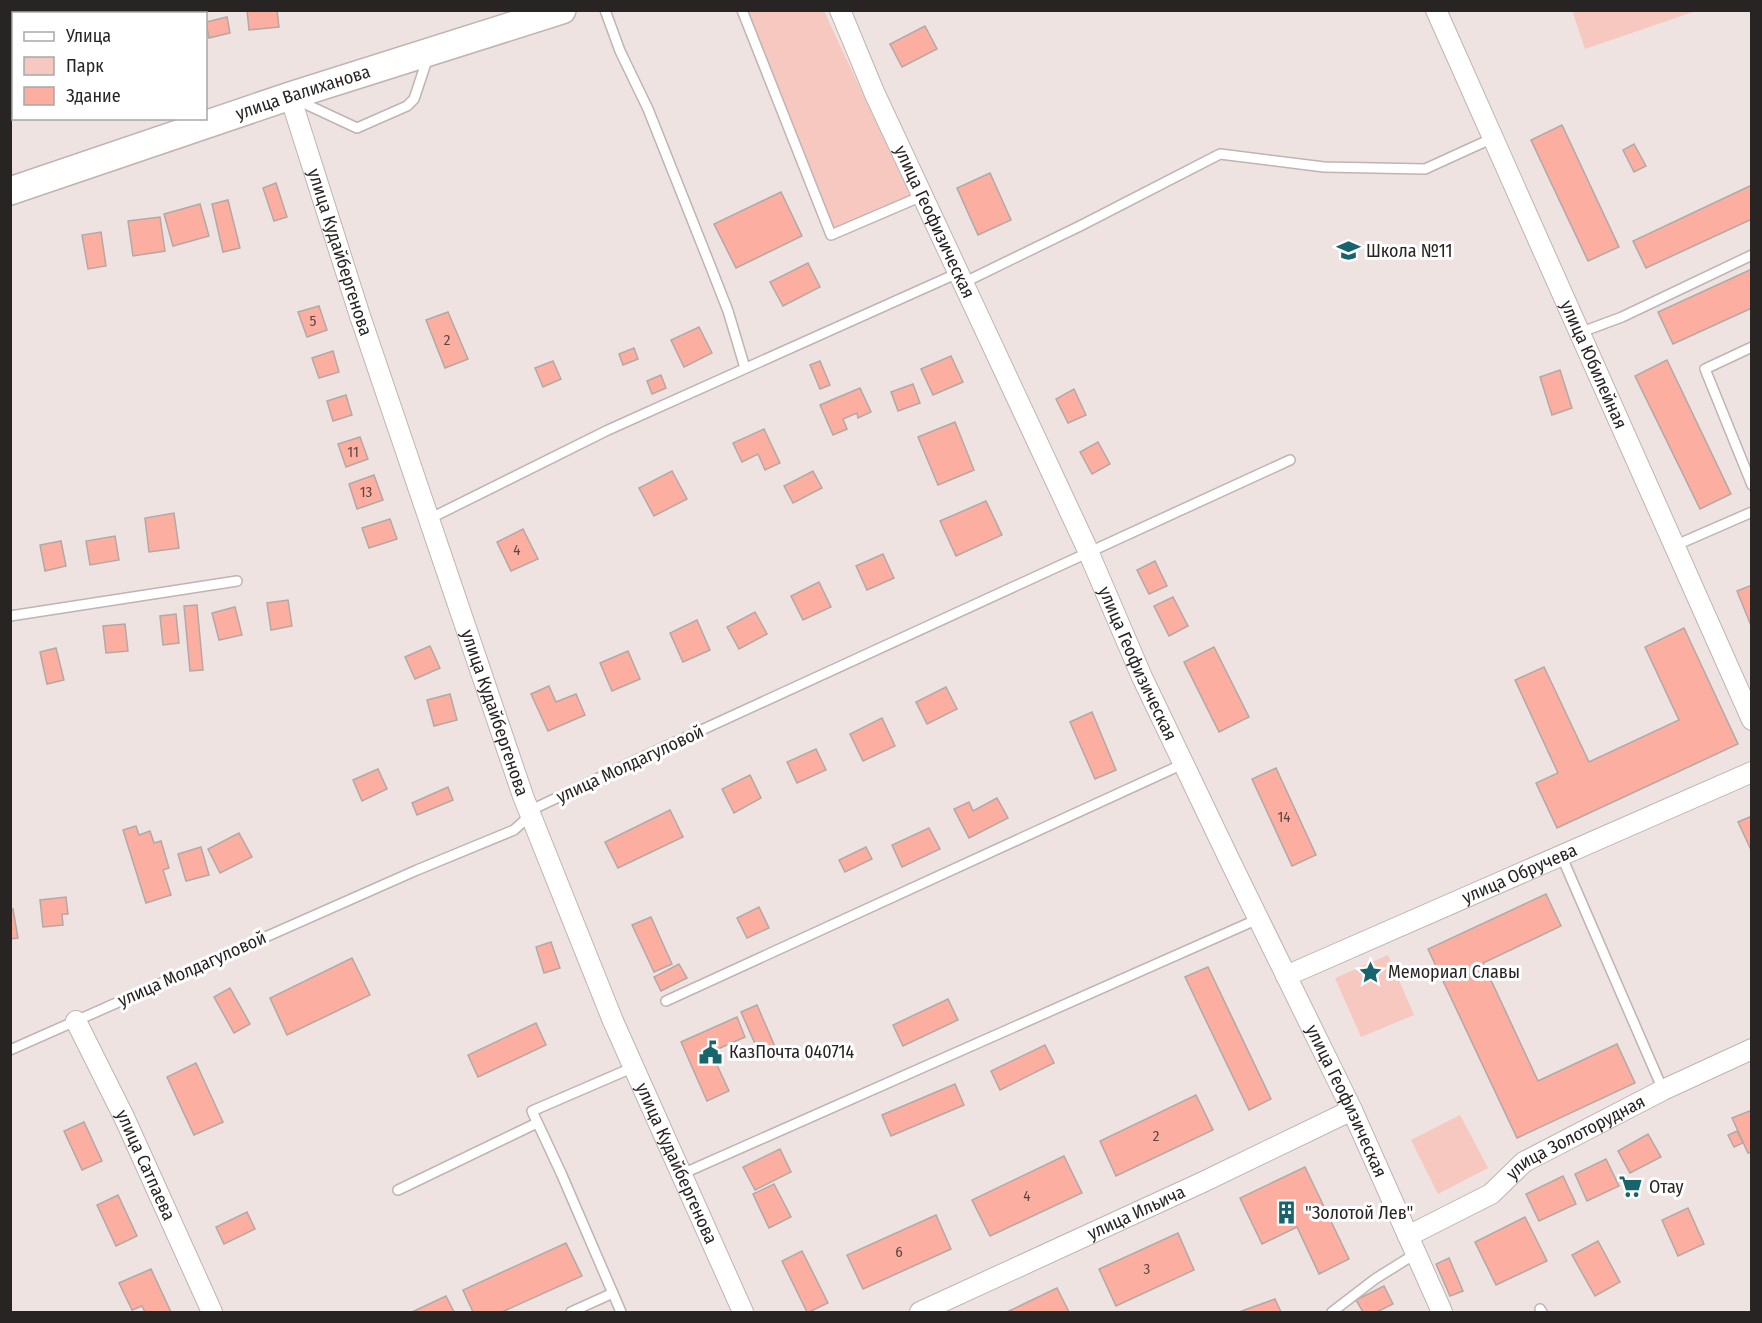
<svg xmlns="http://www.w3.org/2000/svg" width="1762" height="1323" font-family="'Fira Sans Condensed',sans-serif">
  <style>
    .green { fill: #f6c8bf }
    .building { fill: #fcaea0; stroke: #b3a8a6; stroke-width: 1.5 }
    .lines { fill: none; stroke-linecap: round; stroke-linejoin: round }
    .lane-casing { stroke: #bfb4b2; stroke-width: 12 }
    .street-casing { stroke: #bfb4b2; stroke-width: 22 }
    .secondary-casing { stroke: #bfb4b2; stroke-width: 30 }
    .lane { stroke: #fff; stroke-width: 9 }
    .street { stroke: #fff; stroke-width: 20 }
    .secondary { stroke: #fff; stroke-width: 27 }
    .labels { text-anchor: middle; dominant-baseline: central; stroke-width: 6; stroke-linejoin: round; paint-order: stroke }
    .number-label { font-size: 15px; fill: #5d4642 }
    .street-label { font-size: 18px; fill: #282423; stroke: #fff }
    .poi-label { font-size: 18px; fill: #282423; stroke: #fff; text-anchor: start }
  </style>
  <rect width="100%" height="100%" fill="#eee3e0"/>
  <!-- green -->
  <g class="green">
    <polygon points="1572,10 1696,10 1696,11 1585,49"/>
    <polygon points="747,11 824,11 910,195 834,228"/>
    <polygon points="1388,955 1414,1015 1361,1037 1335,978"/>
    <polygon points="1460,1115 1488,1168 1438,1194 1411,1140"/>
  </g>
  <!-- building -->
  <g class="building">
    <rect x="147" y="10" width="33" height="4"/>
    <polygon points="247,10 277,10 279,27 249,30"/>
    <polygon points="227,17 230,33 209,38 206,22"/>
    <polygon points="925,26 937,49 902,67 890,44"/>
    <polygon points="1562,125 1619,247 1588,261 1531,140"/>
    <polygon points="1634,144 1646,166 1634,172 1623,150"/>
    <polygon points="990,173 1011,220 978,235 957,188"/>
    <polygon points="276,183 287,217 274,221 263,188"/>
    <polygon points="1752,185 1752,219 1646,268 1633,241"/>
    <polygon points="781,192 802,236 736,268 714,224"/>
    <polygon points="228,200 240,248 223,252 212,204"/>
    <polygon points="200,204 209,236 173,246 164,214"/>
    <polygon points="160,217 165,251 133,256 128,221"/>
    <polygon points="101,232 106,266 88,269 82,235"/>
    <polygon points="808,263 820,287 783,306 770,282"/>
    <polygon points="1752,269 1752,308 1673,344 1658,312"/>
    <polygon points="319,306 327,330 307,337 298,312"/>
    <polygon points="448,312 468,359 445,368 426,320"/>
    <polygon points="699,327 712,353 684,367 671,340"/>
    <polygon points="634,348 638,359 623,365 619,354"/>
    <polygon points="333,351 339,372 319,378 312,358"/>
    <polygon points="951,356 963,382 933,395 921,369"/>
    <polygon points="1667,360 1731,494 1700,509 1635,376"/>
    <polygon points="553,361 561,379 543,387 535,368"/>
    <polygon points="820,361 830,385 820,389 810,365"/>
    <polygon points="1560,370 1572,408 1552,415 1540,377"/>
    <polygon points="661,375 666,388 652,394 647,381"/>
    <polygon points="913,384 920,403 898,411 891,392"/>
    <polygon points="860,388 871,412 858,418 857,413 843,419 847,429 833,435 820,405"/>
    <polygon points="1074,389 1086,415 1068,423 1056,399"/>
    <polygon points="346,395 352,415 333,421 327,401"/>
    <polygon points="955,422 974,470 938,485 918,437"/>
    <polygon points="764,429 780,463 765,470 758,454 742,462 733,443"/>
    <polygon points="360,437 368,459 346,467 338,444"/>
    <polygon points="1098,442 1110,464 1092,474 1080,452"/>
    <polygon points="672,471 687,499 654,516 639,488"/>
    <polygon points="813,471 822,488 793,503 784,486"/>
    <polygon points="374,475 383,500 357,509 349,484"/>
    <polygon points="986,501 1002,535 956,556 940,521"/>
    <polygon points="174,513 179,548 149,552 145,518"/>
    <polygon points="390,519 397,539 369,548 362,528"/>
    <polygon points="523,529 538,559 511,571 497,542"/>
    <polygon points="115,536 119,560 90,565 86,541"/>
    <polygon points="61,541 66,566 45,571 40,545"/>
    <polygon points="883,554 894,578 867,590 856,566"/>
    <polygon points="1155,561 1167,586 1149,594 1137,570"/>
    <polygon points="819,582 831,607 803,620 791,596"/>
    <polygon points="1752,585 1752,628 1737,591"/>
    <polygon points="1173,597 1188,626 1169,636 1154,606"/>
    <polygon points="288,600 292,626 271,630 267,603"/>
    <polygon points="197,605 203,670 190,671 184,606"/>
    <polygon points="235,607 242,635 219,640 212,613"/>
    <polygon points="755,612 767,634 739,649 727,627"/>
    <polygon points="176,614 179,643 163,645 160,616"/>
    <polygon points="697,620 710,650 683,662 670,633"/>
    <polygon points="125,624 128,651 106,653 103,626"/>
    <polygon points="1684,628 1738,744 1557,828 1536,783 1558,773 1515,680 1544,667 1589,762 1679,720 1645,647"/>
    <polygon points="430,646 440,668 415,679 405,657"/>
    <polygon points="1214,647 1249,717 1219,732 1184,662"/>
    <polygon points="56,648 64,680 47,684 40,652"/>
    <polygon points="628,651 640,679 612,691 600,663"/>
    <polygon points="549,686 556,702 576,694 585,715 548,731 531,694"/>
    <polygon points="946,687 957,709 927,724 916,702"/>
    <polygon points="450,694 457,720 434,726 427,700"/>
    <polygon points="1092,712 1116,770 1095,779 1070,722"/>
    <polygon points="882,718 895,746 863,761 850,734"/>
    <polygon points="816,749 826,770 797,783 787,762"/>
    <polygon points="1276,768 1316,855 1292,866 1252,779"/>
    <polygon points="378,769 387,789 362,801 353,780"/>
    <polygon points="750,775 761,798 734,813 722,789"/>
    <polygon points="448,787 453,800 417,815 412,803"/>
    <polygon points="997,798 1008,818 969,838 954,809 969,802 973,811"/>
    <polygon points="670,810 683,837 618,868 605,842"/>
    <polygon points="1752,816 1752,852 1738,822"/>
    <polygon points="136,826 139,835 150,831 154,843 161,841 169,868 163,870 171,895 146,903 123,830"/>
    <polygon points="929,828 940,849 902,867 892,845"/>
    <polygon points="239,833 252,857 220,873 208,849"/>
    <polygon points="201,847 209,875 186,881 178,854"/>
    <polygon points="866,847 872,859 845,872 839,860"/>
    <polygon points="1546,894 1561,926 1483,963 1538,1081 1617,1044 1635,1083 1517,1138 1428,949"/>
    <polygon points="66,897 68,914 62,914 63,925 43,927 40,900"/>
    <polygon points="759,907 769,928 747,938 737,918"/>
    <polygon points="13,909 18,938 10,939 10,910"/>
    <polygon points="651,917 672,964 654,972 632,925"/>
    <polygon points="551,942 560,968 544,973 536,947"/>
    <polygon points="352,958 370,995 287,1035 270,998"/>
    <polygon points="679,964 687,978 661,991 654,977"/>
    <polygon points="1208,967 1271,1099 1249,1110 1185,977"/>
    <polygon points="230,988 250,1024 234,1033 214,997"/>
    <polygon points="948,999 958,1020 903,1046 893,1025"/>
    <polygon points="757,1005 776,1049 760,1055 741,1012"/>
    <polygon points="737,1017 745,1037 711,1052 729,1091 707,1101 681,1042"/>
    <polygon points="536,1023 546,1045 478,1077 468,1055"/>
    <polygon points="1045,1045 1054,1063 1000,1090 991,1071"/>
    <polygon points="196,1063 223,1122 194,1135 167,1077"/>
    <polygon points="955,1084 964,1105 891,1136 882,1115"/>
    <polygon points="1196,1095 1213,1130 1116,1176 1100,1141"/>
    <polygon points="1752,1110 1752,1152 1748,1153 1732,1118"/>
    <polygon points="84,1122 102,1161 82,1170 64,1131"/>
    <polygon points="1737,1131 1743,1143 1734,1147 1728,1135"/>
    <polygon points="1648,1134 1661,1157 1630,1173 1618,1151"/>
    <polygon points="780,1149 791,1172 755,1190 743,1167"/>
    <polygon points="1064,1156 1082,1193 990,1236 972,1200"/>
    <polygon points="1606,1159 1619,1186 1587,1201 1575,1174"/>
    <polygon points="1305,1167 1349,1259 1319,1274 1297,1227 1262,1244 1240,1198"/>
    <polygon points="1563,1176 1576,1204 1539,1221 1526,1194"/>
    <polygon points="774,1184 791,1217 769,1228 753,1194"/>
    <polygon points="118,1195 137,1236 116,1246 97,1205"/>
    <polygon points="1688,1208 1704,1244 1678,1256 1662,1220"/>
    <polygon points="247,1212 255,1229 224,1244 216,1227"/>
    <polygon points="936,1215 951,1249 863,1289 847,1255"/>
    <polygon points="1525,1217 1547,1261 1496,1285 1475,1242"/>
    <polygon points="1178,1233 1194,1270 1116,1306 1099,1269"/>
    <polygon points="1598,1241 1620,1282 1595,1296 1572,1255"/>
    <polygon points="566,1243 582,1276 502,1312 473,1312 463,1290"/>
    <polygon points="802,1251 828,1303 809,1312 807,1312 782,1261"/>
    <polygon points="1449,1258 1463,1291 1450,1296 1436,1264"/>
    <polygon points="151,1269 171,1312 145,1312 142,1306 132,1310 119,1283"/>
    <polygon points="1384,1286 1393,1304 1377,1312 1363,1312 1356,1300"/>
    <polygon points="1057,1288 1069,1312 1007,1312"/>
    <polygon points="446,1296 454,1312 412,1312"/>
    <polygon points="1275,1299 1281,1312 1239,1312"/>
  </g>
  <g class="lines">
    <defs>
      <g id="lane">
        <polyline points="605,10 620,51 648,109 710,265 728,311 745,368"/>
        <polyline points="742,10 831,235 922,196"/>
        <polyline points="297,100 357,128 407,106 414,99 428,57"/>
        <polyline points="963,283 1082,225 1220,154 1324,167 1425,169 1493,138"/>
        <polyline points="1579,333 1622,317 1752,255"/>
        <polyline points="1752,347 1705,369 1752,485"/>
        <polyline points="429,519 608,430 958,273"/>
        <polyline points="1674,546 1752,512"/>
        <polyline points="10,616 237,581"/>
        <polyline points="1561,855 1663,1090"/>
        <polyline points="666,1001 1183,764"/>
        <polyline points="10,1050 417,870 514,830 524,821 529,811 645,756 1290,460"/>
        <polyline points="682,1174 1258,919"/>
        <polyline points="398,1190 537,1123"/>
        <polyline points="1540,1309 1542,1312"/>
        <polyline points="571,1312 613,1293"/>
        <polyline points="621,1312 561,1173 532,1111 634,1067"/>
        <polyline points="1332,1312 1375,1279 1415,1254"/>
      </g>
      <g id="street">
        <path id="s1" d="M840,10L874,92L1085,544L1142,677L1231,863L1352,1110L1442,1312"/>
        <path id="s2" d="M1436,10L1752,720"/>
        <path id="s3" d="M290,96L360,316L523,796L613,1021L743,1312"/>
        <path id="s4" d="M1286,976L1752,772"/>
        <path id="s5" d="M76,1021L124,1117L212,1312"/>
        <path id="s6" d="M1408,1236L1491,1194L1524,1162L1663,1090L1752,1049"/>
        <path id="s7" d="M920,1312L1203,1182L1352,1110"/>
      </g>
      <g id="secondary">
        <path id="s8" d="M10,191L290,96L562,10"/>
      </g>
    </defs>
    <!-- lane casing -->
    <use href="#lane" class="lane-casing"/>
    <!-- street casing -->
    <use href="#street" class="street-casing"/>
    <!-- secondary casing -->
    <use href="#secondary" class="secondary-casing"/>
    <!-- lane -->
    <use href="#lane" class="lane"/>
    <!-- street -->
    <use href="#street" class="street"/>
    <!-- secondary -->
    <use href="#secondary" class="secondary"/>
  </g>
  <!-- icons -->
  <defs>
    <symbol id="school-bare" viewBox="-9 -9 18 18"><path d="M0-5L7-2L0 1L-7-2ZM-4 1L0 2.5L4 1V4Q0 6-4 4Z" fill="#17646d" stroke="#fff" stroke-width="2.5" paint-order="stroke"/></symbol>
    <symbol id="sight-bare" viewBox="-9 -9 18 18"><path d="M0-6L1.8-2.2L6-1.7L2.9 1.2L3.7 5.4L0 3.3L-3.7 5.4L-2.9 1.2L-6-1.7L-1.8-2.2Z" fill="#17646d" stroke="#fff" stroke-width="2.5" paint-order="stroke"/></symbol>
    <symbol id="civic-bare" viewBox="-9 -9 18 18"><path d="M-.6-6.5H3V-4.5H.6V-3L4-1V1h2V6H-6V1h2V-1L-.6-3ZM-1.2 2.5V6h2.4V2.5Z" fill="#17646d" stroke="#fff" stroke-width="2.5" paint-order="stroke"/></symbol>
    <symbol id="supermarket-bare" viewBox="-9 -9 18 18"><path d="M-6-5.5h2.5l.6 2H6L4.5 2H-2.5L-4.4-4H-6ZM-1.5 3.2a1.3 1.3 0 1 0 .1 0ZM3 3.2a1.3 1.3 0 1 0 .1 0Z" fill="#17646d" stroke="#fff" stroke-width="2.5" paint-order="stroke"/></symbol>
    <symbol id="building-bare" viewBox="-9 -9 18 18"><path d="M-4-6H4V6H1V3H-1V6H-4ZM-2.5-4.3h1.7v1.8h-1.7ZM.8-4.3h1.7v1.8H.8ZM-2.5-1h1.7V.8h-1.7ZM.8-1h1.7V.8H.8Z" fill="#17646d" stroke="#fff" stroke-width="2.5" paint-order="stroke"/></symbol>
  </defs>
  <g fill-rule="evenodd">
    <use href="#school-bare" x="1332" y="234" width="33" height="33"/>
    <use href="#sight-bare" x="1354" y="956" width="33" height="33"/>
    <use href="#civic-bare" x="694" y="1036" width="33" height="33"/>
    <use href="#supermarket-bare" x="1614" y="1170" width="33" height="33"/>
    <use href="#building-bare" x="1270" y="1196" width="33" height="33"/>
  </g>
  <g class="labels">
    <!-- number labels -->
    <g class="number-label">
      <text x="313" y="321">5</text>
      <text x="447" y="340">2</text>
      <text x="353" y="452">11</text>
      <text x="366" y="492">13</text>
      <text x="517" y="550">4</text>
      <text x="1284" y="817">14</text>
      <text x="1156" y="1136">2</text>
      <text x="1027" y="1196">4</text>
      <text x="899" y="1252">6</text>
      <text x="1147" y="1269">3</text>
    </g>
    <!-- street labels -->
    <g class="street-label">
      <text stroke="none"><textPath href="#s8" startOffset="309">улица Валиханова</textPath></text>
      <text stroke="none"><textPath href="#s1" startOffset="232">улица Геофизическая</textPath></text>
      <text stroke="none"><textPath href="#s3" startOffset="164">улица Кудайбергенова</textPath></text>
      <text stroke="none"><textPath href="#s2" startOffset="388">улица Юбилейная</textPath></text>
      <text stroke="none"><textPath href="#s1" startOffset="718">улица Геофизическая</textPath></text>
      <text stroke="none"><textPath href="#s3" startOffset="650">улица Кудайбергенова</textPath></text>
      <text transform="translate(630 764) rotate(-25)">улица Молдагуловой</text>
      <text stroke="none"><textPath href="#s4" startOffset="255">улица Обручева</textPath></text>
      <text transform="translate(192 969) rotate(-24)">улица Молдагуловой</text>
      <text stroke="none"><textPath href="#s1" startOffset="1203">улица Геофизическая</textPath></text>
      <text stroke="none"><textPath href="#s6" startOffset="196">улица Золоторудная</textPath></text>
      <text stroke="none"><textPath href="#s3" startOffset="1136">улица Кудайбергенова</textPath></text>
      <text stroke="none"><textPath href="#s5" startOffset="160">улица Сатпаева</textPath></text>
      <text stroke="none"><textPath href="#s7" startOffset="238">улица Ильича</textPath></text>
    </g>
    <!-- poi labels -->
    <g class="poi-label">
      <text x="1366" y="251">Школа №11</text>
      <text x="1388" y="972">Мемориал Славы</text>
      <text x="729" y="1052">КазПочта 040714</text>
      <text x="1649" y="1187">Отау</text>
      <text x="1305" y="1213">"Золотой Лев"</text>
    </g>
  </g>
  <!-- border -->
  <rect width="1762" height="1323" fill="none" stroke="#282423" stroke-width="24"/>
  <!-- legend -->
  <rect x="12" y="12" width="195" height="108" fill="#ffffff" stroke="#a9a7a7" stroke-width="1.5"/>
  <rect x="24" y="32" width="30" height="9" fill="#ffffff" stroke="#a9a7a7" stroke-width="1.5"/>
  <text x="66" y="42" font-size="18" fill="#282423">Улица</text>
  <rect x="24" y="57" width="30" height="18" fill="#f6c8bf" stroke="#a9a7a7" stroke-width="1.5"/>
  <text x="66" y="72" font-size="18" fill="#282423">Парк</text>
  <rect x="24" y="87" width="30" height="18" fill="#fcaea0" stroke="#a9a7a7" stroke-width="1.5"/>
  <text x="66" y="102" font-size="18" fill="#282423">Здание</text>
</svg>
